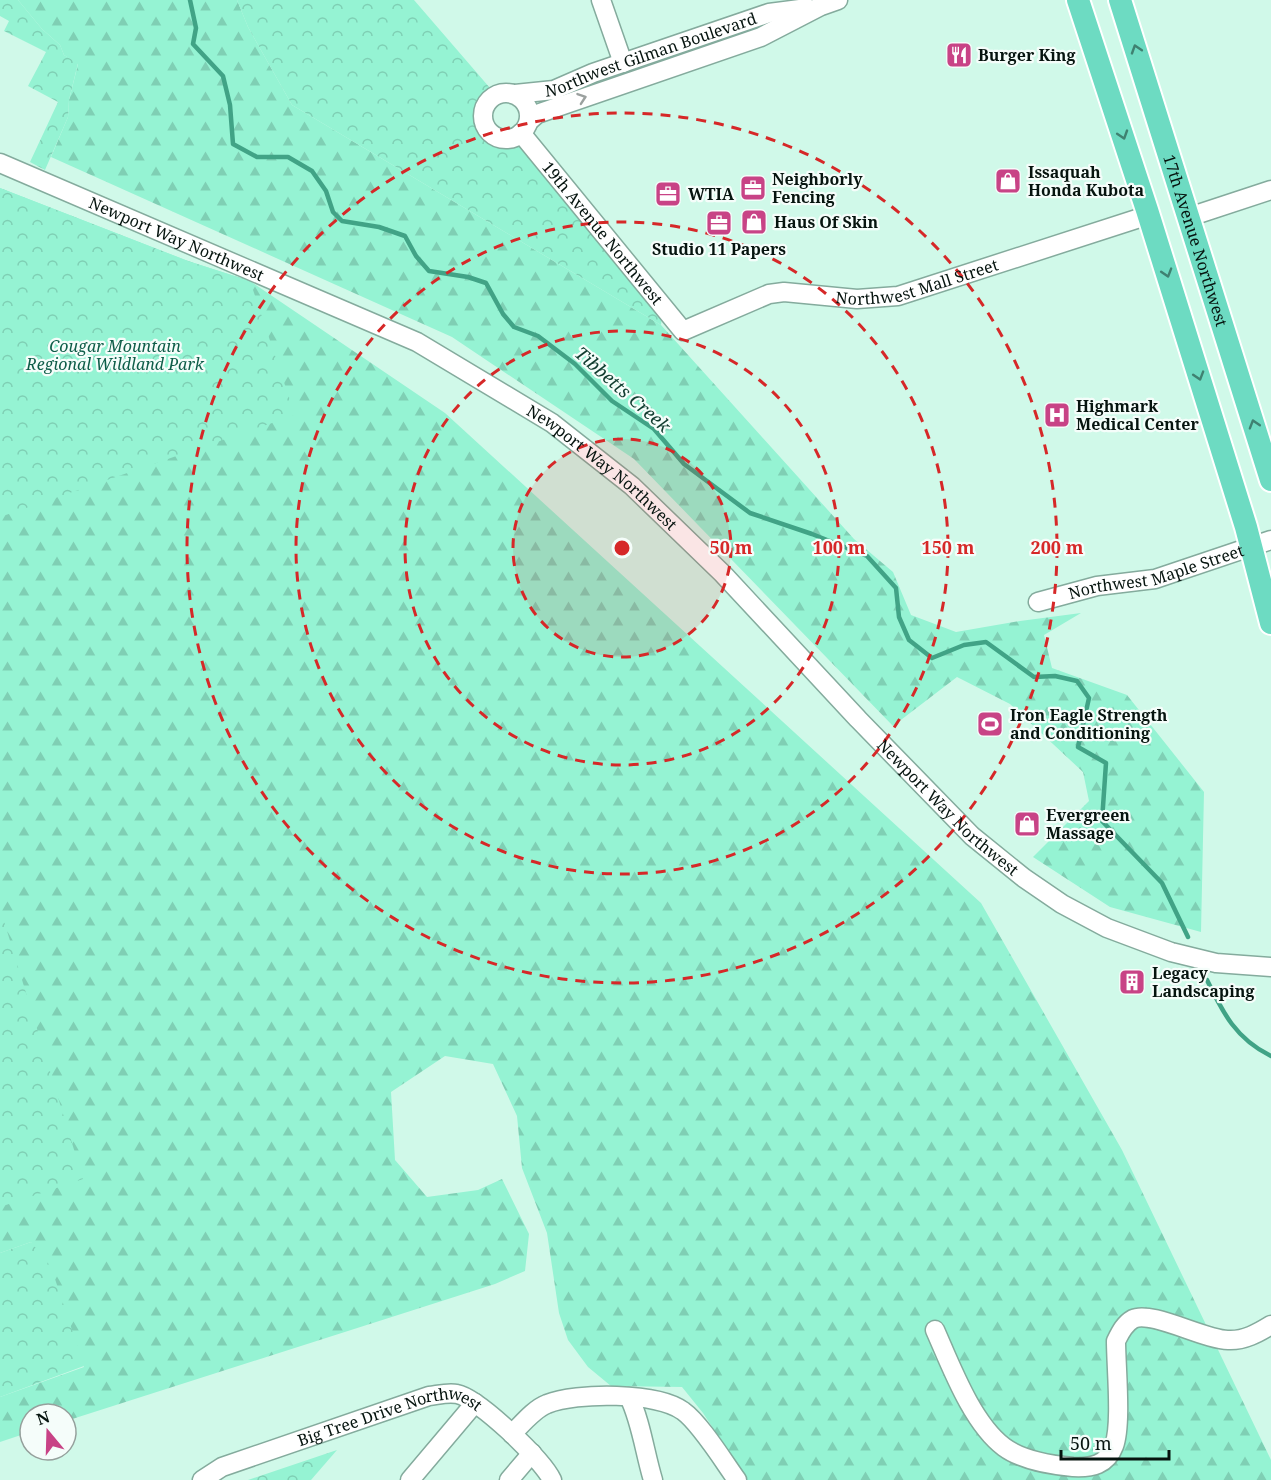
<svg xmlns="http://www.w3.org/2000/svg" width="1271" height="1480" font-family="'Noto Serif',serif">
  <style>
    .forest { fill: url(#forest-firs) }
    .park { fill: url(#park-crowns) }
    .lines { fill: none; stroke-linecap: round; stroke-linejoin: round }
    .stream { stroke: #41a386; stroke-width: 4.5 }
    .minor-casing { stroke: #84ab9d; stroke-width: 21 }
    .major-casing { stroke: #fff; stroke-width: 26 }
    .minor { stroke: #fff; stroke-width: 18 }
    .major { stroke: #6ddbc2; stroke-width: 22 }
    .oneway { stroke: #3f8171 }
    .oneway2 { stroke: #9ba19f }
    .ring { fill: none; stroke: #d62828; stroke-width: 3; stroke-dasharray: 10 8 }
    .labels { text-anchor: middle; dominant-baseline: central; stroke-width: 4.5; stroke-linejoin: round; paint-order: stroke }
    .street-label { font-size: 16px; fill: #06140f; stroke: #f5fdfa }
    .poi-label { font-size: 16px; font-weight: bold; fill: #06140f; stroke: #f5fdfa; text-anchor: start }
    .park-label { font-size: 16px; font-style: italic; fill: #0d5d48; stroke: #f5fdfa }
    .water-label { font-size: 18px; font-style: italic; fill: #113d30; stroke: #f5fdfa }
    .centre { fill: #d62828; stroke: #f5fdfa; stroke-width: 3 }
    .ring-label { font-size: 18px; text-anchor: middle; font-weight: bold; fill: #d62828; stroke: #f5fdfa; stroke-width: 4.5; stroke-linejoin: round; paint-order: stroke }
  </style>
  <defs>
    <pattern id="forest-firs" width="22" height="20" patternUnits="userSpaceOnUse" patternTransform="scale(1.5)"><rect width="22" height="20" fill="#95f3d3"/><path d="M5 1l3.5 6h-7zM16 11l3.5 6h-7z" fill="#7fcfb4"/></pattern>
    <pattern id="park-crowns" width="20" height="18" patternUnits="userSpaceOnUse" patternTransform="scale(1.5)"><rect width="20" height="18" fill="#95f3d3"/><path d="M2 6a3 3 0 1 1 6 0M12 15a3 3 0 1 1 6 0" fill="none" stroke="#7fcfb4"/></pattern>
  </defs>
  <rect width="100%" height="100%" fill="#d0f9e9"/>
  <!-- forest -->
  <g class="forest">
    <polygon points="18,0 237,0 248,27 292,105 661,325 854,539 893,572 911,615 956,632 1020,621 1081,613 1044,635 1052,668 1127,695 1204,792 1201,932 1110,907 1033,857 1089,801 1083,772 1010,704 957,677 893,726 634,459 452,337 51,157 68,117 69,100 78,64 64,55 60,45 42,29"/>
    <polygon points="0,188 188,261 250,281 445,413 981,903 1122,1150 1271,1460 1271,1480 747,1480 703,1413 682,1387 611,1386 588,1367 568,1340 559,1313 547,1233 522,1168 517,1116 493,1064 445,1056 391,1092 395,1160 427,1197 478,1190 502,1179 529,1234 525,1271 495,1284 66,1421 66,1414 30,1414 30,1432 0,1442 0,1397 84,1367 31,1242 0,1253"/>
  </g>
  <!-- park -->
  <g class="park">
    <polygon points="0,0 18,0 42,29 60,45 64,55 78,63 69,100 68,117 45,170 30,162 58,102 28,86 46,52 4,31 9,21 0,16"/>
    <path d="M237,0H414L496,95C470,113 488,148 517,136L663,307L661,325L292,105L248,27Z"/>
    <polygon points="0,188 188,261 250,281 295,415 0,517"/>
    <polygon points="0,908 83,1179 0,1207"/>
    <polygon points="31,1242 51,1267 84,1366 0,1397 0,1253"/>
    <polygon points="337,1450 311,1480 248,1480"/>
  </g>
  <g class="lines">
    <!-- stream -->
    <g class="stream">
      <polyline points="190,0 196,28 193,44 223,76 230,105 233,144 257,157 288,157 312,171 326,191 333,212 342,221 379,227 405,236 416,256 429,271 468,277 486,283 503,314 514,327 538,336 575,364 612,401 654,429 684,464 750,513 812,534 867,556 896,588 899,617 909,640 932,658 964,645 986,642 1034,677 1055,676 1077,681 1089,698 1078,747 1106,763 1102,821 1162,883 1188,937"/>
      <path d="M1207,980C1223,1013 1236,1039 1271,1056"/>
    </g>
    <defs>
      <g id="minor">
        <polyline points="601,0 623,63"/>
        <circle cx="506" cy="116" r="23"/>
        <path id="s1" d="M515,94L554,90L593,73L769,13L807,8"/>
        <polyline points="529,121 537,114 761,37 821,6 838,0"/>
        <path id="s2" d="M521,133L683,331L769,294L784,292L857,299L898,296L1149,215"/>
        <path id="s3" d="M0,163L417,342L552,423L632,486L723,574L858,719L972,836L1024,878L1062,904L1107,928L1171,952L1216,963L1271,967"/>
        <polyline points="1189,217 1271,190"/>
        <path id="s4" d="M1038,602L1097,586L1155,579L1271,540"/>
        <path d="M935,1330C951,1366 972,1423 1004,1447C1023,1461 1051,1465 1073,1467C1092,1468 1107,1465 1114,1446C1122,1424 1116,1367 1116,1341C1120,1333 1124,1324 1133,1319C1151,1310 1205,1340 1228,1340C1244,1341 1258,1333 1271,1325"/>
        <path d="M629,1397C641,1421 645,1454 653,1480"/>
        <path d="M512,1434C522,1424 534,1409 547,1404C576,1392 658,1392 683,1411C700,1423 724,1462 737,1480"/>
        <path id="s5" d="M202,1480L222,1467L429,1396C438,1395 448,1392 457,1394C478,1398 542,1459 552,1480"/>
        <polyline points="410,1480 475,1403"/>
        <polyline points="509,1480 532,1453"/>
      </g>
      <g id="major">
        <polyline points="1078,0 1147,210 1246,527 1271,623"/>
        <path id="s6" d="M1120,0L1271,480"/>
      </g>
    </defs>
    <!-- minor casing -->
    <use href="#minor" class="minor-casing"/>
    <!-- major casing -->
    <use href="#major" class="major-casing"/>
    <!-- minor -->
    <use href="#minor" class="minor"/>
    <!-- major -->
    <use href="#major" class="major"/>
  </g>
  <!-- one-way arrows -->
  <defs><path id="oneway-chevron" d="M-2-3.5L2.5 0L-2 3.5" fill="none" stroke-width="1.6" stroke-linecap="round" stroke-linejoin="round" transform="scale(1.5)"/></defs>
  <g class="oneway">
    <use href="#oneway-chevron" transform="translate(1136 49) rotate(-108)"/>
    <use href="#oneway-chevron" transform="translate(1123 135) rotate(72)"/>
    <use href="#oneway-chevron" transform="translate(1167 273) rotate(73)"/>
    <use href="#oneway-chevron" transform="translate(1199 376) rotate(73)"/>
    <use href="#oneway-chevron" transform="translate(1254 424) rotate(-107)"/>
  </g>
  <use class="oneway2" href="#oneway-chevron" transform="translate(582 98) rotate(-19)"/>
  <!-- distance rings -->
  <circle cx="622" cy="548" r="109" fill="#d62828" fill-opacity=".12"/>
  <g class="ring">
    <circle cx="622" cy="548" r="109"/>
    <circle cx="622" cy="548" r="217"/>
    <circle cx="622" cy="548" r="326"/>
    <circle cx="622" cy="548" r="435"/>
  </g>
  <!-- icons -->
  <defs>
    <symbol id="restaurant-square" viewBox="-11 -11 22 22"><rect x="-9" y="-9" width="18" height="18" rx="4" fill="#c84386" stroke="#f5fdfa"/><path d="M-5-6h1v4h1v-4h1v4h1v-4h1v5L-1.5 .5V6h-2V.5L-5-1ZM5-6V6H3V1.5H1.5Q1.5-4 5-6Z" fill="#fff"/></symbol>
    <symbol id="shop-square" viewBox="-11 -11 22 22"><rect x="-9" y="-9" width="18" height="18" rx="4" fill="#c84386" stroke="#f5fdfa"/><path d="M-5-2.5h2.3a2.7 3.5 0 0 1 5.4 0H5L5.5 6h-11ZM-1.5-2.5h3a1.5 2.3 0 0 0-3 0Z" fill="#fff"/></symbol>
    <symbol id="office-square" viewBox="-11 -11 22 22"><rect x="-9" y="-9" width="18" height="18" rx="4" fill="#c84386" stroke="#f5fdfa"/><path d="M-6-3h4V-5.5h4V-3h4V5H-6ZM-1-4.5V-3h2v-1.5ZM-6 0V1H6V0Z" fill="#fff"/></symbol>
    <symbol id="hospital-square" viewBox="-11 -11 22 22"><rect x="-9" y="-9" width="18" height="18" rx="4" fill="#c84386" stroke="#f5fdfa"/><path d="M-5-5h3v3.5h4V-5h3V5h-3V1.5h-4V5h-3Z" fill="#fff"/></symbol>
    <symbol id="stadium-square" viewBox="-11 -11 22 22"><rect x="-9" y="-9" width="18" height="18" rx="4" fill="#c84386" stroke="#f5fdfa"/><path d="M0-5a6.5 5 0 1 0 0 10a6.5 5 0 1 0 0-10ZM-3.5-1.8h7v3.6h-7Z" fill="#fff"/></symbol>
    <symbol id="building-square" viewBox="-11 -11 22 22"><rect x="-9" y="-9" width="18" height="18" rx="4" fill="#c84386" stroke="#f5fdfa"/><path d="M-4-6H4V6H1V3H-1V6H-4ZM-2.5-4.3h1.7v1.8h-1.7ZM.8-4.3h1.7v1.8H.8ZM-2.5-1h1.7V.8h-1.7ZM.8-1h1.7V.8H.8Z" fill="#fff"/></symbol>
  </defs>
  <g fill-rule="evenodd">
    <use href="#restaurant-square" x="944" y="40" width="30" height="30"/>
    <use href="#shop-square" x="993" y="166" width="30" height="30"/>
    <use href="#office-square" x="738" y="173" width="30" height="30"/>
    <use href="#office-square" x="653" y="179" width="30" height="30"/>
    <use href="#shop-square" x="739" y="207" width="30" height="30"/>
    <use href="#office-square" x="704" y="208" width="30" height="30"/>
    <use href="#hospital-square" x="1042" y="400" width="30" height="30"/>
    <use href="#stadium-square" x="975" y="709" width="30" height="30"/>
    <use href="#shop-square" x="1012" y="809" width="30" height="30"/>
    <use href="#building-square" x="1117" y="967" width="30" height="30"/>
  </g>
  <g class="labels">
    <!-- street labels -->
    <g class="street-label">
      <text stroke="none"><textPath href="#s1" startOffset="142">Northwest Gilman Boulevard</textPath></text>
      <text stroke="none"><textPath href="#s2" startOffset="129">19th Avenue Northwest</textPath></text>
      <text stroke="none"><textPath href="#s3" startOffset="192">Newport Way Northwest</textPath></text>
      <text stroke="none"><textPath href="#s6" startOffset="252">17th Avenue Northwest</textPath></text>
      <text stroke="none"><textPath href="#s2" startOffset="500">Northwest Mall Street</textPath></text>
      <text stroke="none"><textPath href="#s3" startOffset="678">Newport Way Northwest</textPath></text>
      <text stroke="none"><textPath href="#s4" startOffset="122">Northwest Maple Street</textPath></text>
      <text stroke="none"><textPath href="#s3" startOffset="1164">Newport Way Northwest</textPath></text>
      <text stroke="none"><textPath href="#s5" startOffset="201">Big Tree Drive Northwest</textPath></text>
    </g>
    <!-- poi labels -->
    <g class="poi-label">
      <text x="978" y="55">Burger King</text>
      <text x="1028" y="172">Issaquah<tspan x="1028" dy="18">Honda Kubota</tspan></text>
      <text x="772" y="179">Neighborly<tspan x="772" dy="18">Fencing</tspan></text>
      <text x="688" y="194">WTIA</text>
      <text x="774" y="222">Haus Of Skin</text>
      <text x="719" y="249" text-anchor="middle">Studio 11 Papers</text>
      <text x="1076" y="406">Highmark<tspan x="1076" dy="18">Medical Center</tspan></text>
      <text x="1010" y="715">Iron Eagle Strength<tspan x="1010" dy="18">and Conditioning</tspan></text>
      <text x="1046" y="815">Evergreen<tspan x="1046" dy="18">Massage</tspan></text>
      <text x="1152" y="973">Legacy<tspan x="1152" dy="18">Landscaping</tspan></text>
    </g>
    <!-- park labels -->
    <g class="park-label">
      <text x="115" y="346">Cougar Mountain<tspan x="115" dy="18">Regional Wildland Park</tspan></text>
    </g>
    <!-- water labels -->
    <g class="water-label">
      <text transform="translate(623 389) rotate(41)">Tibbetts Creek</text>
    </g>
  </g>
  <circle cx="622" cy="548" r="9" class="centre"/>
  <g class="ring-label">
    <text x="731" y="554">50 m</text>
    <text x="839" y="554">100 m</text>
    <text x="948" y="554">150 m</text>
    <text x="1057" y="554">200 m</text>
  </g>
  <!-- north arrow -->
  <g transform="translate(48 1432) rotate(341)"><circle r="28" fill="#f5fdfa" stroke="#95a09c" stroke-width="1.5"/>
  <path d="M0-4.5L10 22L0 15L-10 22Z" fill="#c84386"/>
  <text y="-9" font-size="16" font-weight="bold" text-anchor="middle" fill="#06140f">N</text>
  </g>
  <!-- scale -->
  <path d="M1061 1450v9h108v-9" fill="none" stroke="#06140f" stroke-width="3"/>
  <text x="1070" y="1450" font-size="18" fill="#06140f" stroke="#f5fdfa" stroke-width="4.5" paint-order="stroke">50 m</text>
</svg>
